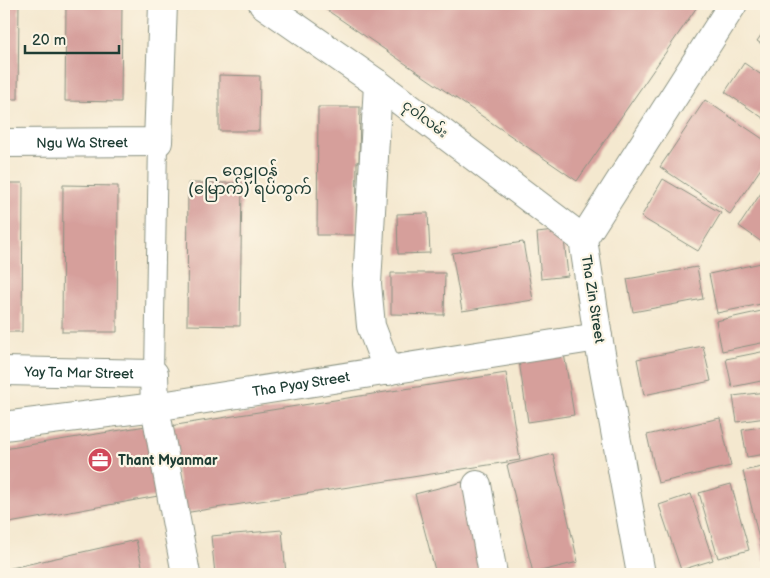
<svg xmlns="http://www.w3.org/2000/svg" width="770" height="578" font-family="'Balsamiq Sans','Noto Sans Myanmar',sans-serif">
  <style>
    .building { fill: #d69f9b }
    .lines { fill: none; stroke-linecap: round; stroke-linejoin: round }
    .lane-casing { stroke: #8a9282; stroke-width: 20 }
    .street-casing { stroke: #8a9282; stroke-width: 30 }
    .lane { stroke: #fff; stroke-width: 18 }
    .street { stroke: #fff; stroke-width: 28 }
    .labels { text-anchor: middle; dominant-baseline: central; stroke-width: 4.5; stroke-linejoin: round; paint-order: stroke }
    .street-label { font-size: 14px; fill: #1f3d34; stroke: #fcf5e5 }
    .poi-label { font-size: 14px; font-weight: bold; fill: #1f3d34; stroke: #fcf5e5; text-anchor: start }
    .quarter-label { font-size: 16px; fill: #1f3d34; stroke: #fcf5e5 }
  </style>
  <rect width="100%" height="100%" fill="#fcf5e5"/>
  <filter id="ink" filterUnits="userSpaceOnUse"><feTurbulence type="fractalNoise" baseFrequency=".02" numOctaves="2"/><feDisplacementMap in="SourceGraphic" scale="10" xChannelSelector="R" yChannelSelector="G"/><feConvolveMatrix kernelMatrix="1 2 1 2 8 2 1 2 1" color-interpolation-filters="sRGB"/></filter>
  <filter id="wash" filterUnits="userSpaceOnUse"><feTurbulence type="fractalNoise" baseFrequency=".0096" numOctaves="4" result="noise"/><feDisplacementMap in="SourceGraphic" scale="20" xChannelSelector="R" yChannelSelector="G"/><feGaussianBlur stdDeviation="1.12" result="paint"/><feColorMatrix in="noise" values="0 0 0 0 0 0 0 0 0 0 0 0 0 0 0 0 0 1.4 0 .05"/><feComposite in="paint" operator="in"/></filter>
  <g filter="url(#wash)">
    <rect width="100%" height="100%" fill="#f4e8cf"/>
    <g id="blocks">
      <!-- building -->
      <g class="building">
        <polygon points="4,4 19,4 18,99 4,99"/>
        <polygon points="66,4 122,4 121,102 65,101"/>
        <polygon points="318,4 699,4 577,181"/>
        <polygon points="766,28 766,47 757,41"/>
        <polygon points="744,63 766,78 766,120 725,92"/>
        <polygon points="219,75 260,76 259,131 219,131"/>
        <polygon points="705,100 766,141 766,161 730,214 660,167"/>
        <polygon points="318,107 360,107 359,162 357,162 356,235 317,235"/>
        <polygon points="663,179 721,213 698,251 641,217"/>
        <polygon points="4,183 23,183 22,332 4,332"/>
        <polygon points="188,183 242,183 240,326 187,325"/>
        <polygon points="63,185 118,186 117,332 62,332"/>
        <polygon points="761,193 766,196 766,245 739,226"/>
        <polygon points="428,213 430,253 398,254 397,214"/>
        <polygon points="563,230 568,276 541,279 537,233"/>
        <polygon points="523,242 533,300 462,311 452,253"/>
        <polygon points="766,262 766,303 717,313 709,274"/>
        <polygon points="697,267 703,299 633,312 627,279"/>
        <polygon points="391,273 445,273 444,315 391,314"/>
        <polygon points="766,310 766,342 722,351 716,321"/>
        <polygon points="703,346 711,381 644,395 637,359"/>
        <polygon points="563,347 574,415 528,422 518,354"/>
        <polygon points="766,351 766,380 732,387 726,359"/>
        <polygon points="506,373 520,460 184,513 170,426"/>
        <polygon points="766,392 766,418 737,422 733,396"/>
        <polygon points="720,418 731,466 658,483 647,435"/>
        <polygon points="152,425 169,494 4,524 4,449"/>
        <polygon points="766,426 766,454 747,457 742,430"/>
        <polygon points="553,454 578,562 533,573 507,465"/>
        <polygon points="766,466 766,560 764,560 743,471"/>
        <polygon points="462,482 486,574 436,574 415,494"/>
        <polygon points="731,484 749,550 718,558 699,493"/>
        <polygon points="691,494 713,560 681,570 659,505"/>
        <polygon points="282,530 286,574 215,574 211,536"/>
        <polygon points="136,540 144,574 8,574 7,569"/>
      </g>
    </g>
  </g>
  <g filter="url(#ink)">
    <use href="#blocks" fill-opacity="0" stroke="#8a9282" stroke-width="1"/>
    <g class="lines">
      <defs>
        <polyline id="lane" points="154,374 158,142"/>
        <g id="street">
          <polyline points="263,4 378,84 583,239"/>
          <polyline points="378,84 367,284 371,326 388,371"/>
          <path id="s1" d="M4,143L158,142L163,4"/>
          <path id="s2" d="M4,371L154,374L155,407L186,574"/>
          <path id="s3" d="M4,426L155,407L598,337"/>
          <polyline points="477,485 493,574"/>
          <polyline points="641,574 598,337 583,239 733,4"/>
        </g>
      </defs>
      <!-- lane casing -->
      <use href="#lane" class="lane-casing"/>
      <!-- street casing -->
      <use href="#street" class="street-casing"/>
      <!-- lane -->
      <use href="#lane" class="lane"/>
      <!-- street -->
      <use href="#street" class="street"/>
    </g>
  </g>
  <!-- icons -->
  <defs>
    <symbol id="office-disc" viewBox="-11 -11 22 22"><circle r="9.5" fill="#d1495b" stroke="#fcf5e5"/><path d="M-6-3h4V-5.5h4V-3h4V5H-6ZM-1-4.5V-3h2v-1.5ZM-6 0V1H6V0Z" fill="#fff"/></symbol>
  </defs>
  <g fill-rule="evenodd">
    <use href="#office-disc" x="86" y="446" width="28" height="28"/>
  </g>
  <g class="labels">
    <!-- street labels -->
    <g class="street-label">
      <text transform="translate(425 119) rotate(37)">ငုဝါလမ်း</text>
      <text stroke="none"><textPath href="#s1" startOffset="78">Ngu Wa Street</textPath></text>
      <text transform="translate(593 299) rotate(81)">Tha Zin Street</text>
      <text stroke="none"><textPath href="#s2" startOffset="75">Yay Ta Mar Street</textPath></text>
      <text stroke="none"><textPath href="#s3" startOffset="300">Tha Pyay Street</textPath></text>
    </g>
    <!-- poi labels -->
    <g class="poi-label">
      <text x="118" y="460">Thant Myanmar</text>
    </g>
    <!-- quarter labels -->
    <g class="quarter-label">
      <text x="250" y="171">ဝေဠုဝန်<tspan x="250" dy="18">(မြောက်) ရပ်ကွက်</tspan></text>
    </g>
  </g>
  <!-- margin -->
  <rect width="770" height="578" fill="none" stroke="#fcf5e5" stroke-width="20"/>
  <!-- scale -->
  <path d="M25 45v8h94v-8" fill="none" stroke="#1f3d34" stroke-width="2.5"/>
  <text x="32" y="45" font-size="15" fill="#1f3d34" stroke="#fcf5e5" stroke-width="4" paint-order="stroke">20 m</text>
</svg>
